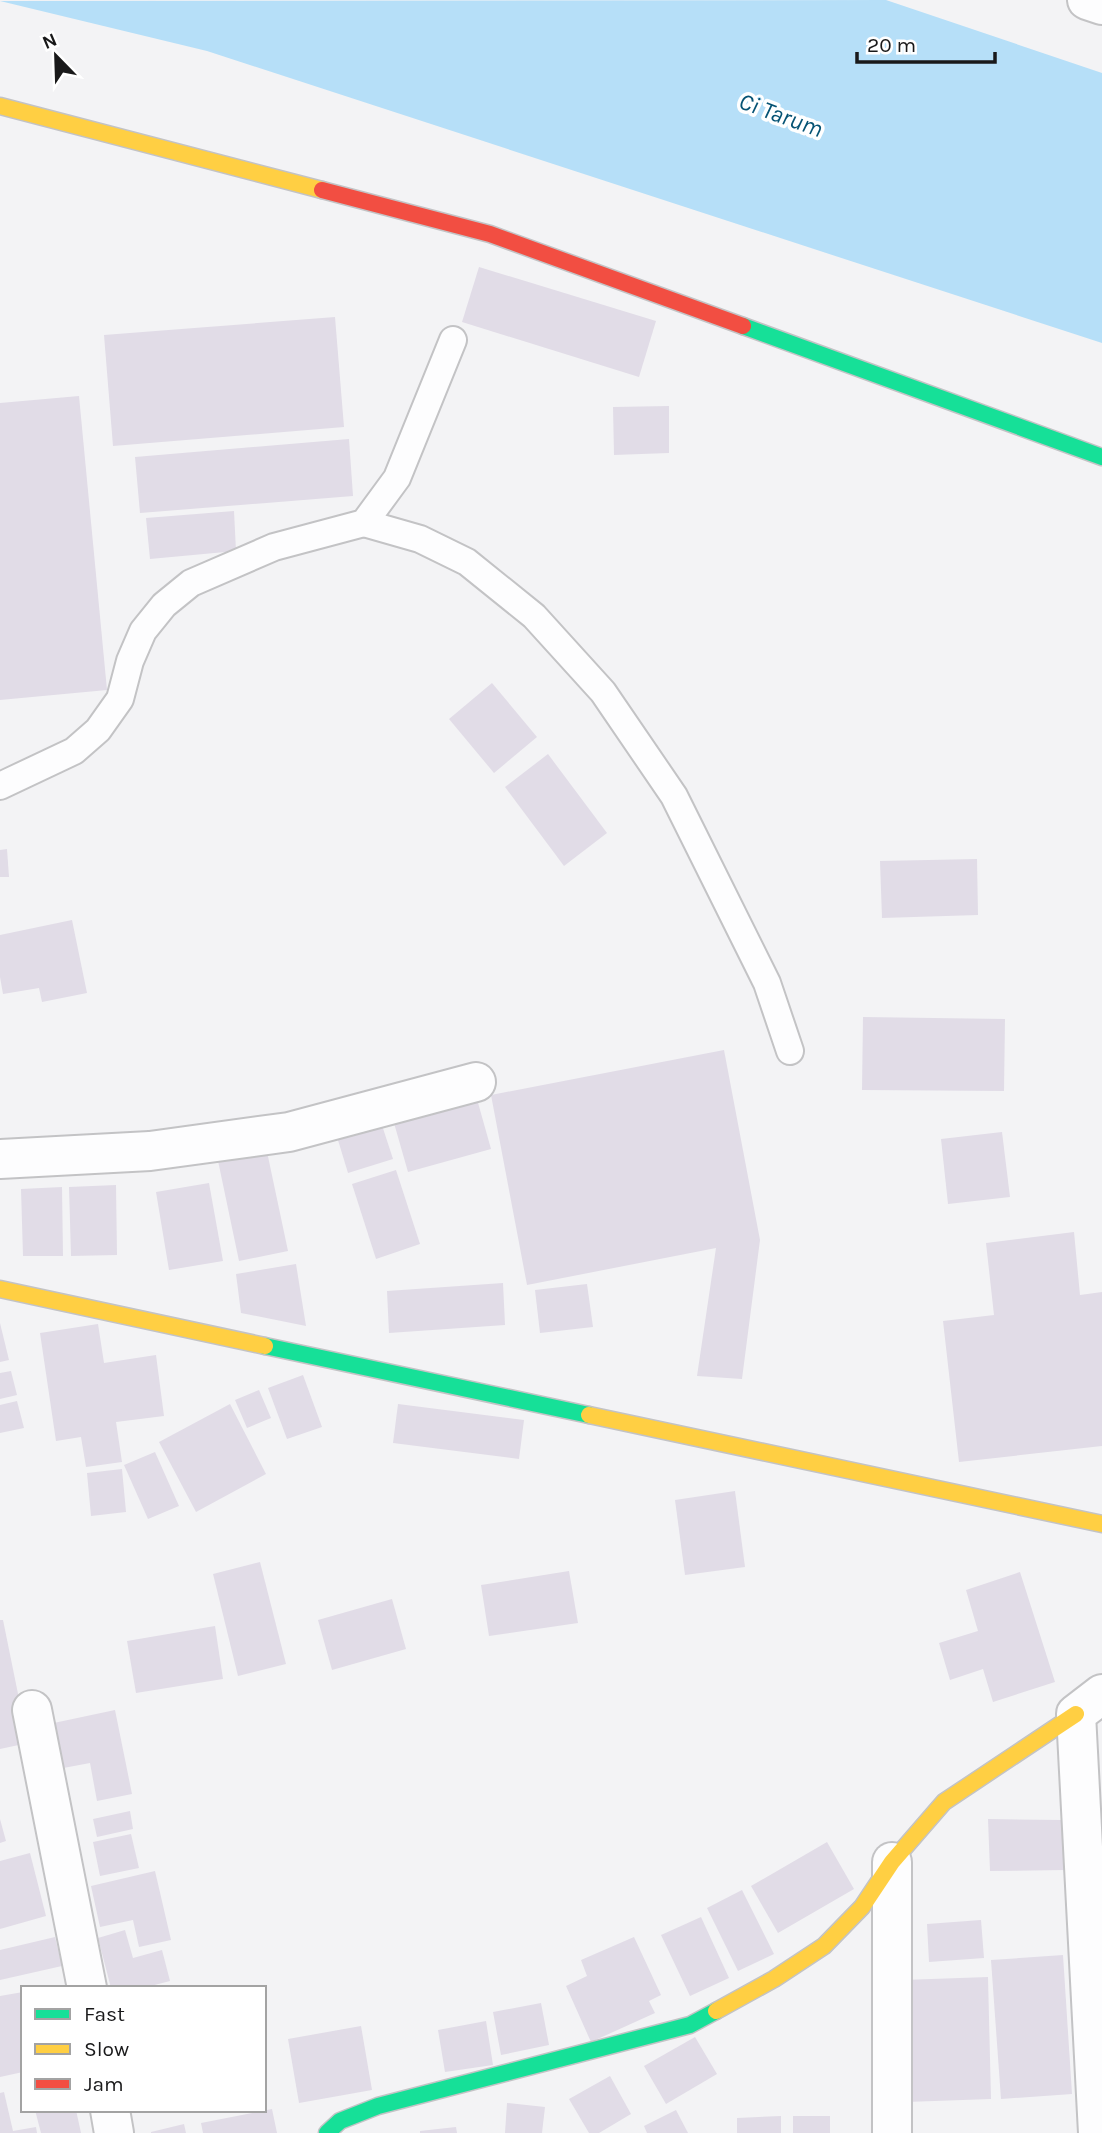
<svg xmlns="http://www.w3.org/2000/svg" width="1102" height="2133" font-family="Karla,sans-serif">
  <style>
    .water { fill: #b6dff8 }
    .building { fill: #e1dce7 }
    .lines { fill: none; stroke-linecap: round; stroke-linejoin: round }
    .lane-casing { stroke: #c3c3c5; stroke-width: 30 }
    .street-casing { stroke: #c3c3c5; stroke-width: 42 }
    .fast-casing { stroke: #c3c3c5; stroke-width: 19 }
    .slow-casing { stroke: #c3c3c5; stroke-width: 19 }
    .jam-casing { stroke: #c3c3c5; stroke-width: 19 }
    .lane { stroke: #fdfdfe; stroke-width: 26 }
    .street { stroke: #fdfdfe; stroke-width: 38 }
    .fast { stroke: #16e098; stroke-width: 16 }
    .slow { stroke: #ffcf43; stroke-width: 16 }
    .jam { stroke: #f24e42; stroke-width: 16 }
    .labels { text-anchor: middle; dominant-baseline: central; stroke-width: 7; stroke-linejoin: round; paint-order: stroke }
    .water-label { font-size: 24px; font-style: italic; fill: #055374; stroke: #fff }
  </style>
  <rect width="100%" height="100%" fill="#f3f3f5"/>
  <!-- water -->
  <polygon class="water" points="886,0 1102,73 1102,343 207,51 0,1"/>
  <!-- building -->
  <g class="building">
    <polygon points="479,267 656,321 639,377 462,322"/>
    <polygon points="335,317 344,427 113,446 104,335"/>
    <polygon points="79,396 107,690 0,700 0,403"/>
    <polygon points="669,406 669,453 614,455 613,407"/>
    <polygon points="349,439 353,496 140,513 135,457"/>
    <polygon points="234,511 236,551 150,559 146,518"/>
    <polygon points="492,683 537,737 494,773 449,719"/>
    <polygon points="548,754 607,833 564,866 505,787"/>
    <polygon points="7,849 9,877 0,877 0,850"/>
    <polygon points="977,859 978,915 882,918 880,861"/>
    <polygon points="72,920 87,993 42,1002 39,988 3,994 0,977 0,935"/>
    <polygon points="863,1017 1005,1019 1004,1091 862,1090"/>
    <polygon points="724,1050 760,1240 742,1379 697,1376 716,1248 527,1285 491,1095"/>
    <polygon points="475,1092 491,1149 408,1172 392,1116"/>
    <polygon points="378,1113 393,1159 348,1173 334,1127"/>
    <polygon points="1002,1132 1010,1197 948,1204 941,1139"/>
    <polygon points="266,1147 288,1251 239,1261 217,1156"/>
    <polygon points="396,1170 420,1244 376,1259 352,1184"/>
    <polygon points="209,1183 223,1261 169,1270 156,1192"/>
    <polygon points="116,1185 117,1255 71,1256 69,1187"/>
    <polygon points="62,1187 63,1256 23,1256 21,1189"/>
    <polygon points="1074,1232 1080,1295 1102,1292 1102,1446 959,1462 943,1321 994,1315 986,1243"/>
    <polygon points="296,1264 306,1326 241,1313 236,1274"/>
    <polygon points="503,1283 505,1325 389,1333 387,1291"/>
    <polygon points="587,1284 593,1327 540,1333 535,1290"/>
    <polygon points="0,1323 9,1360 0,1362"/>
    <polygon points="98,1324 104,1363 156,1355 164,1416 116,1422 122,1462 86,1467 81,1437 56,1441 40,1333"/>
    <polygon points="11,1371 17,1395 0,1399 0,1373"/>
    <polygon points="303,1375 322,1427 287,1439 268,1388"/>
    <polygon points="259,1390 271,1418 247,1428 235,1400"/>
    <polygon points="17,1401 24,1428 0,1433 0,1405"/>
    <polygon points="230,1404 266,1474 196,1512 159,1442"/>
    <polygon points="398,1404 524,1420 519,1459 393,1443"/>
    <polygon points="155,1452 179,1506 148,1519 124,1465"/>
    <polygon points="122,1469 126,1512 91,1516 87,1473"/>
    <polygon points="735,1491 745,1567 685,1575 675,1500"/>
    <polygon points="260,1562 286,1664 238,1676 213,1574"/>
    <polygon points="569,1571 578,1623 489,1636 481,1585"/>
    <polygon points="1020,1572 1055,1682 993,1702 983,1669 950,1680 939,1643 978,1631 966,1590"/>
    <polygon points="392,1599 406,1649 332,1670 318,1620"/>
    <polygon points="0,1620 3,1620 28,1743 0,1749"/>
    <polygon points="215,1626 223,1679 136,1693 127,1641"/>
    <polygon points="115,1710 132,1794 97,1801 90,1763 58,1769 49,1724"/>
    <polygon points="130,1811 133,1829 97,1837 93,1819"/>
    <polygon points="0,1819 6,1841 0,1843"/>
    <polygon points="988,1819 1062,1820 1065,1870 990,1871"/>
    <polygon points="131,1834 139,1868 100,1876 93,1842"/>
    <polygon points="827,1842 854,1889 778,1933 751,1886"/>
    <polygon points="30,1853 46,1916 0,1929 0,1861"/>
    <polygon points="155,1871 171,1940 139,1947 133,1920 100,1927 91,1886"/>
    <polygon points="742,1890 774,1954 738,1971 707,1908"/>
    <polygon points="701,1917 729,1978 690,1996 661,1935"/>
    <polygon points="981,1920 984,1958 929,1962 927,1924"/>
    <polygon points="125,1930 133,1958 162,1950 170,1981 143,1988 111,1988 98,1938"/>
    <polygon points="55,1937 62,1966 0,1980 0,1950"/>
    <polygon points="634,1937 661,1995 649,2001 655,2013 591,2042 566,1986 587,1976 581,1960"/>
    <polygon points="1063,1955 1072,2094 1001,2099 991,1960"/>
    <polygon points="988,1977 991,2099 906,2102 903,1980"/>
    <polygon points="23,1992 23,2072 0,2077 0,1996"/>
    <polygon points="541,2003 549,2045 501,2055 493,2012"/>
    <polygon points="486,2021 493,2065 445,2072 438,2030"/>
    <polygon points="361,2026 372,2090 299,2103 288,2039"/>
    <polygon points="695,2037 717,2074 666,2104 644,2066"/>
    <polygon points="610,2076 631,2114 599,2133 589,2133 569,2099"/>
    <polygon points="4,2092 13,2131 36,2127 37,2133 0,2133 0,2093"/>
    <polygon points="507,2103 545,2107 542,2133 505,2133"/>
    <polygon points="272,2109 277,2133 203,2133 201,2123"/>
    <polygon points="35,2110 76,2110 81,2133 41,2133"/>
    <polygon points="676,2110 688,2133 647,2133 644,2126"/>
    <polygon points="781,2116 781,2133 737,2133 737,2118"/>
    <rect x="793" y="2116" width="37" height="17"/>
    <polygon points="184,2124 186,2133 151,2133 151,2132"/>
    <polygon points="456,2127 457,2133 420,2133 420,2131"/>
  </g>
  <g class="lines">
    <defs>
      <g id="lane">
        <polyline points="364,523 420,539 467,562 534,616 603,692 674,796 767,983 790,1051"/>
        <polyline points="0,786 74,751 98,730 120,699 130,661 143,631 164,605 191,583 274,547 364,523 397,478 453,340"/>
      </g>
      <g id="street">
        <polyline points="1087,0 1102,5"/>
        <polyline points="0,1159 150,1151 289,1132 476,1082"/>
        <polyline points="32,1710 87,1988"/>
        <polyline points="892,1862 892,2133"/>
        <polyline points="110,2110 114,2133"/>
        <polyline points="1098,2133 1076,1714 1102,1694"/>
      </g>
      <g id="fast">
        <polyline points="743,326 1102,457"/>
        <polyline points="265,1346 589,1415"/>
        <polyline points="327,2133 340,2121 378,2106 690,2025 716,2011"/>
      </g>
      <g id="slow">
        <polyline points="0,106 322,190"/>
        <polyline points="0,1289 265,1346"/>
        <polyline points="589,1415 1102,1524"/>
        <polyline points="716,2011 774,1979 824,1946 862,1907 892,1862 944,1802 1076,1714"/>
      </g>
      <polyline id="jam" points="322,190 490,234 743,326"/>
    </defs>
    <!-- lane casing -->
    <use href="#lane" class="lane-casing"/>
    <!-- street casing -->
    <use href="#street" class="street-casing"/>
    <!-- fast casing -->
    <use href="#fast" class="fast-casing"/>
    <!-- slow casing -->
    <use href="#slow" class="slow-casing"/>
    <!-- jam casing -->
    <use href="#jam" class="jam-casing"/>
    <!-- lane -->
    <use href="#lane" class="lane"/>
    <!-- street -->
    <use href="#street" class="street"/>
    <!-- fast -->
    <use href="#fast" class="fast"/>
    <!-- slow -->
    <use href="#slow" class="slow"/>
    <!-- jam -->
    <use href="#jam" class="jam"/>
  </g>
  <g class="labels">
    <!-- water labels -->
    <g class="water-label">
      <text transform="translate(781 115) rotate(20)">Ci Tarum</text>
    </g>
  </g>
  <!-- legend -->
  <rect x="21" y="1986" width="245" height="126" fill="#ffffff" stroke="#a3a3a3" stroke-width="2"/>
  <rect x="35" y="2009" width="35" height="10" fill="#16e098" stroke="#a3a3a3" stroke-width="2"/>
  <text x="84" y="2021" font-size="21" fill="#19191a">Fast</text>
  <rect x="35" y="2044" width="35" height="10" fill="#ffcf43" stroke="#a3a3a3" stroke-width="2"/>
  <text x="84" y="2056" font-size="21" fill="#19191a">Slow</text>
  <rect x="35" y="2079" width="35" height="10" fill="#f24e42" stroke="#a3a3a3" stroke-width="2"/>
  <text x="84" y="2091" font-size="21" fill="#19191a">Jam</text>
  <!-- north arrow -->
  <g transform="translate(56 56) rotate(337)" stroke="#ffffff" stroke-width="5" paint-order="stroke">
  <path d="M0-5L12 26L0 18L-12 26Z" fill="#19191a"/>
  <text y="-10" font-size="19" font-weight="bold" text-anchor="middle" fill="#19191a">N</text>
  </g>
  <!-- scale -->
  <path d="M857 52v10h138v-10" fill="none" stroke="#19191a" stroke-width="3.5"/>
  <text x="867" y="52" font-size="21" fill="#19191a" stroke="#ffffff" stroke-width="5" paint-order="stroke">20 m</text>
</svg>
